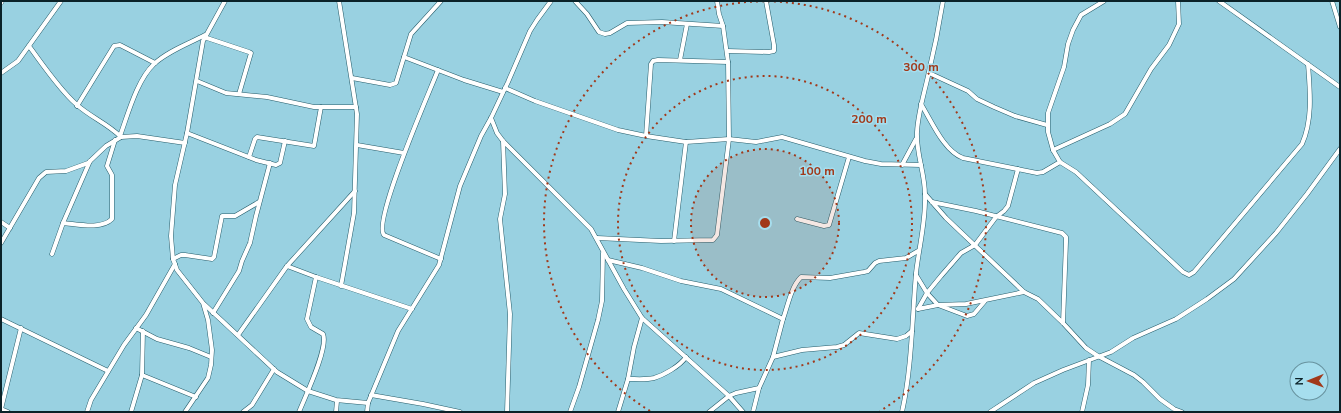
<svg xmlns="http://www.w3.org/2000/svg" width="1341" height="413" font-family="'Nunito Sans',sans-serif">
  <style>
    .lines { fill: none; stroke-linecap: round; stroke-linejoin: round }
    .street-casing { stroke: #265d6b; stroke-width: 5 }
    .street { stroke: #fff; stroke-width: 4 }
    .ring { fill: none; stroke: #a1391a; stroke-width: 2; stroke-dasharray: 2 4 }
    .centre { fill: #a1391a; stroke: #a6deee; stroke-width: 2 }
    .ring-label { font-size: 12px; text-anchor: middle; font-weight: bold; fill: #a1391a; stroke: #a6deee; stroke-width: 3; stroke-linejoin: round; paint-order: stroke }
  </style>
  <rect width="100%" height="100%" fill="#99d1e1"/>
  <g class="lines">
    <defs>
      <g id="street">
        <polyline points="339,1 357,114 354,213 341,286"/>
        <polyline points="575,1 587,14 599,32 605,34 610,33 627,23 662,22 723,26"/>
        <polyline points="717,1 719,14 723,26 728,62 729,139 756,142 782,137 865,161 881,164 921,165"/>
        <polyline points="1219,1 1340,87"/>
        <polyline points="1332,1 1340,27"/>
        <polyline points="1,3 2,1"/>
        <polyline points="204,37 249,52 251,53 239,94"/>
        <path d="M29,46C43,65 59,89 76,104C90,117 107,123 121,137"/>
        <polyline points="727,51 769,52 774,51 774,45 766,1"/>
        <polyline points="404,57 464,80 503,92"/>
        <polyline points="680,60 687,24"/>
        <path d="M438,70C430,91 372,222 384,235L441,259"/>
        <polyline points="1,73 18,61 61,1"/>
        <polyline points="929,73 968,91 977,99 994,107 1015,116 1047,125"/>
        <polyline points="352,78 390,85 396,83 411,34 441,1"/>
        <polyline points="197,81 226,93 267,97 314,107 356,107"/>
        <polyline points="505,88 535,101 618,130 646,136 686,142 729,139 717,235 713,240 661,241 597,238"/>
        <path d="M921,104C932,122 944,151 963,158L1037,173L1043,172L1060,162L1053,150L1110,124L1125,114L1151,69L1169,45L1179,24L1178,1"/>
        <polyline points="77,106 114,46 120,45 155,63"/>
        <polyline points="491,118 497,133 503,141 591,229 624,289 642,318 729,396 743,412"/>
        <polyline points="187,133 256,160 276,165 280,163 285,141"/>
        <path d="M120,136C128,114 137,80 154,64C168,51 188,44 205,35"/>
        <polyline points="646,136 651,64 653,61 658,60 728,62"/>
        <polyline points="503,141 505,194 500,219 510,314 507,412"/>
        <polyline points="357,145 404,153"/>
        <polyline points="1053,150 1048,132 1048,113 1064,67 1068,44 1073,30 1081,15 1104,1"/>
        <polyline points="249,157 255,139 257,137 314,146 321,107"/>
        <path d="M1060,162L1076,172L1183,272L1189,275L1194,272L1302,144C1313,119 1310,91 1308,64"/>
        <polyline points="902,165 916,139"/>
        <polyline points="925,194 946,218 1024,292 1038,299 1063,323 1086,348 1098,356 1134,375 1143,382 1160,399 1174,409 1182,412"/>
        <polyline points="932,202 976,211 1062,233 1066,237 1066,242 1063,323"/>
        <polyline points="797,219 824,226 829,225 849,157"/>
        <polyline points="1,222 10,228"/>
        <path d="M63,223C77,224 101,230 112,219V175L107,166L115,140"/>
        <polyline points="674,241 686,142"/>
        <polyline points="1,243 39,178 46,172 66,171 88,163 106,146 121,137 137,136 185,143"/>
        <polyline points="52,254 63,223 90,161"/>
        <polyline points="173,259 181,255 185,255 212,259 214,257 222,216 235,216 259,202"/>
        <polyline points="608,260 642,268 681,281 721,289 783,319 773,357 759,388 736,393 729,396 709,412"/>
        <polyline points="287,266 316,277 412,309"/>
        <polyline points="916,275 927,293 938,305 967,316 974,314 985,301"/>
        <polyline points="204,304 277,372 308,391 336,400 368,403"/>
        <polyline points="918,309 927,293 941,276 961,253 975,245 996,217 1004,211 1008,206 1018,169"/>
        <polyline points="918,309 938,305 966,304 1024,292"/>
        <polyline points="213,313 239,271 242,261 250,243 256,216 270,163"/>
        <polyline points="1,319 108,371"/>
        <path d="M783,319C788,305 791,287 801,277L830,278L864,272L868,271L875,263L879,261L906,258L918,251"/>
        <polyline points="136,328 157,339 189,348 211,357"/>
        <polyline points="238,335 287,266 355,191"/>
        <polyline points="773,357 802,350 837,347 844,345 859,333 897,339 906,336 912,331"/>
        <polyline points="142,375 196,397"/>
        <path d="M628,379C636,379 646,380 654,378C664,375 680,366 686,357"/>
        <polyline points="371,395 423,404 460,412"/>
        <polyline points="1,409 21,328"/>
        <polyline points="1,409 8,412"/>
        <polyline points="87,412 91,400 124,345 146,315 175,264"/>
        <polyline points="131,412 142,375 143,331"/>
        <polyline points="185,412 208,378 211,365 212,350 208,320 203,303 177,270 173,259 171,236 175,185 187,133 203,41 225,1"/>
        <polyline points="243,412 252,405 274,369"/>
        <path d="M299,412C305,397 329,347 323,334L311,327L307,319L316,277"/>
        <polyline points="336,412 337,401"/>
        <polyline points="367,412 368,403 398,331 439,265 460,186 481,136 491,118 508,82 530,31 537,20 551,1"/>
        <polyline points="570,412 579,387 598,320 602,301 603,253"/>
        <polyline points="618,412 628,379 634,347 642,318"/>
        <polyline points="753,412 759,388"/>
        <path d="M902,412C912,367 912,320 916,273C919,247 926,221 925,195C925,173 916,154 917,132C918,113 924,94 928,76C934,51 939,26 943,1"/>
        <polyline points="990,412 1034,383 1063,370 1111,352 1133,338 1176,319 1207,299 1234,279 1276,233 1307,194 1340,149"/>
        <polyline points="1082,412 1088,385 1089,360"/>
      </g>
    </defs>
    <!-- street casing -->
    <use href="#street" class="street-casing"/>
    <!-- street -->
    <use href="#street" class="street"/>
  </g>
  <!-- distance rings -->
  <circle cx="765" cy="223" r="74" fill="#a1391a" fill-opacity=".12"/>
  <g class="ring">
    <circle cx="765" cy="223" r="74"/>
    <circle cx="765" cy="223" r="147"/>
    <path d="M650 411A221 221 0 1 1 880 411"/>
  </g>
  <circle cx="765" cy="223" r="6" class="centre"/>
  <g class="ring-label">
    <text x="921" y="71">300 m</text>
    <text x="869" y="123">200 m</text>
    <text x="817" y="175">100 m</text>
  </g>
  <!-- border -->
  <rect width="1341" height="413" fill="none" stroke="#0b2228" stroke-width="4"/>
  <!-- north arrow -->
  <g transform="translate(1309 381) rotate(269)"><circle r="19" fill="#a6deee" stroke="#68939f"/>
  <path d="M0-3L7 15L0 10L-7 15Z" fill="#a1391a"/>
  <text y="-6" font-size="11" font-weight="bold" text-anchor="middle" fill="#0b2228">N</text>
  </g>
</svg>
